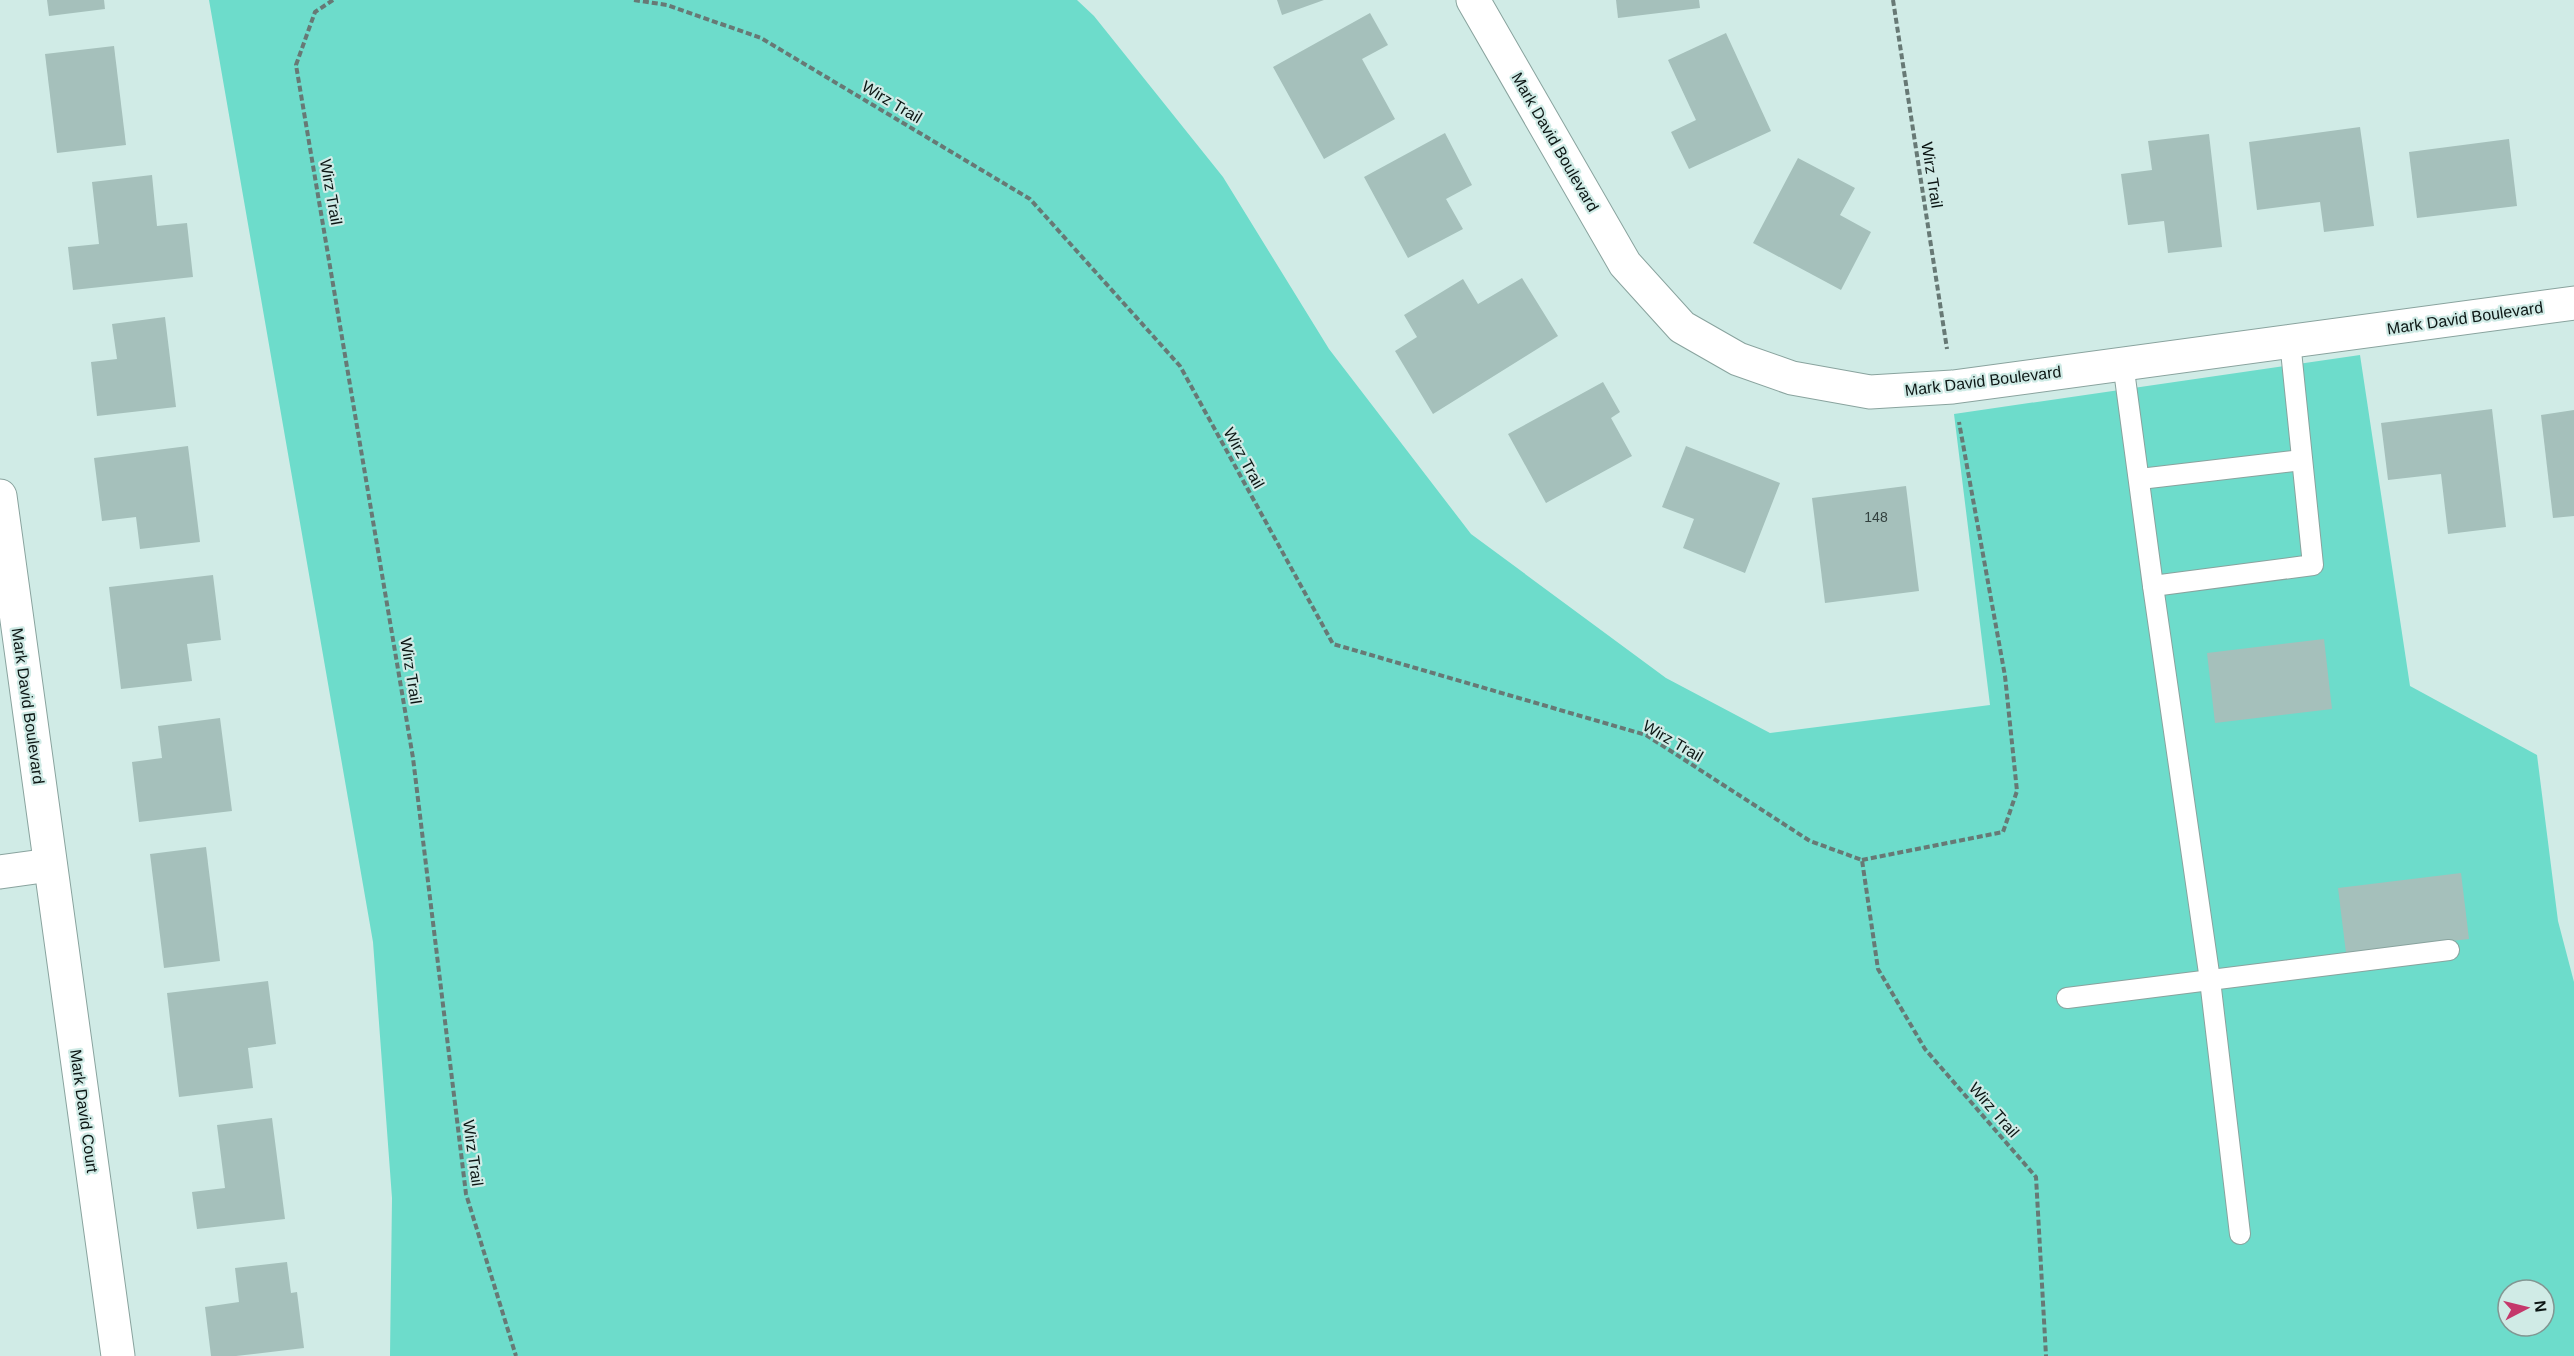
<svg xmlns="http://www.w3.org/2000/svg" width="2574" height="1356" font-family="Arial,sans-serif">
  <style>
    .green { fill: #6ddccb; fill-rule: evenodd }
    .building { fill: #a5c0bb }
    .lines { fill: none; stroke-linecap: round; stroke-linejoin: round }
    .lane-casing { stroke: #89a39e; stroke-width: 22 }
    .street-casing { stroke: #89a39e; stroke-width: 35 }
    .path { stroke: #677975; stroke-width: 4; stroke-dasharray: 6 3; stroke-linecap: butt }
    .lane { stroke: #fff; stroke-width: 20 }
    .street { stroke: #fff; stroke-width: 33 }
    .labels { text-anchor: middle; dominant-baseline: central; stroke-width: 4.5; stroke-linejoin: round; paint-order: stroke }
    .number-label { font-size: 14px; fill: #32403e }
    .street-label { font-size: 16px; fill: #0c1614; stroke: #d0ebe6 }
  </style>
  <rect width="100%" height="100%" fill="#d0ebe6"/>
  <!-- green -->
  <path class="green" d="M209,0H1077L1094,16L1223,177L1329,349L1471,534L1666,678L1770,733L1990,705L1954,414L2360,355L2410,686L2537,755L2558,921L2574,982V1356H390L392,1198L373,942ZM2508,1290H2544V1326H2508Z"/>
  <!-- building -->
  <g class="building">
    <polygon points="47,0 104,0 105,9 49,16"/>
    <polygon points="1277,0 1324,0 1282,15"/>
    <polygon points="1616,0 1699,0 1700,8 1618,18"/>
    <polygon points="1370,13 1388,45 1362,59 1395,119 1324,159 1273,67"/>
    <polygon points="1726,33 1771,131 1689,169 1671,132 1696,120 1668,60"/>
    <polygon points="114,46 126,145 57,153 45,54"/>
    <polygon points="2360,127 2374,226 2324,232 2320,202 2257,210 2249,142"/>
    <polygon points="1445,133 1472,185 1446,199 1463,229 1408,258 1364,177"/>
    <polygon points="2209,134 2222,247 2168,253 2164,221 2128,225 2121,174 2152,170 2148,141"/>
    <polygon points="2509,139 2517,206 2417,218 2409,152"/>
    <polygon points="1798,158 1855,188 1840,215 1871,232 1841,290 1753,243"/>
    <polygon points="152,175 157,226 187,223 193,277 73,290 68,247 99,244 92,182"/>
    <polygon points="1522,278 1558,336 1433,414 1395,351 1417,337 1404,315 1463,279 1478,304"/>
    <polygon points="165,317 176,407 97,416 91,362 117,359 112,324"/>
    <polygon points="1603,382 1620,412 1611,418 1632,456 1546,503 1508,434"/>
    <polygon points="2492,409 2506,527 2448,534 2441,474 2388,480 2381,423"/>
    <polygon points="2574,410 2574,516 2553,518 2541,415"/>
    <polygon points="188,446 200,542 140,549 136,517 102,521 94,458"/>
    <polygon points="1686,446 1780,483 1745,573 1683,548 1694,519 1662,507"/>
    <polygon points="1906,486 1919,591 1825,603 1812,498"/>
    <polygon points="213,575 221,640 187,644 192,681 121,689 109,587"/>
    <polygon points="2324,639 2332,709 2215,723 2207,653"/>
    <polygon points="220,718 232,811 139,822 132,762 162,758 158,726"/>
    <polygon points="206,847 220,961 164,968 150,854"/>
    <polygon points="2461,873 2469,939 2346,953 2338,888"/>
    <polygon points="268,981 276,1044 248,1048 253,1088 179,1097 167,993"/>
    <polygon points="272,1118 285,1219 197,1229 192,1192 225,1188 217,1125"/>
    <polygon points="287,1262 291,1293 297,1292 304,1348 236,1356 211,1356 205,1307 239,1302 235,1268"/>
  </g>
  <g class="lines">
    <defs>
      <g id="lane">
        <polyline points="2123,363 2153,586 2313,565 2290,341"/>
        <polyline points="2140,479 2302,460"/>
        <polyline points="2153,586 2210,980 2240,1234"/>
        <polyline points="2067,998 2449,950"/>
      </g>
      <g id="street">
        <polyline points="1473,0 1625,264 1682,327 1738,359 1792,378 1870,392 1953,387 2574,303"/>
        <polyline points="0,496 118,1356"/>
        <polyline points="0,872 50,865"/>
      </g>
    </defs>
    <!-- lane casing -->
    <use href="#lane" class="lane-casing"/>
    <!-- street casing -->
    <use href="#street" class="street-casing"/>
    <!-- path -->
    <g class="path">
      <polyline points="333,0 315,12 296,65 413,758 466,1194 516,1356"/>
      <polyline points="634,0 667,5 761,38 1030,199 1180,366 1333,644 1646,735 1810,841 1862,860 1878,969 1925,1049 2036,1177 2046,1356"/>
      <polyline points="1893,0 1947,349"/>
      <polyline points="1862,860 2003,832 2017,791 2005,676 1959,422"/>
    </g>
    <!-- lane -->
    <use href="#lane" class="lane"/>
    <!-- street -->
    <use href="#street" class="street"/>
  </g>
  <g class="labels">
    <!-- number labels -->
    <g class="number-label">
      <text x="1876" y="517">148</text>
    </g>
    <!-- street labels -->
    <g class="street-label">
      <text transform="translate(892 102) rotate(31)">Wirz Trail</text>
      <text transform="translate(1555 142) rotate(60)">Mark David Boulevard</text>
      <text transform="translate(1932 175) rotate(81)">Wirz Trail</text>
      <text transform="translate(331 192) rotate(80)">Wirz Trail</text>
      <text transform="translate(2465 318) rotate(-8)">Mark David Boulevard</text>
      <text transform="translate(1983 381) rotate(-7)">Mark David Boulevard</text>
      <text transform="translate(1244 458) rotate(61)">Wirz Trail</text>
      <text transform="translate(411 671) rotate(81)">Wirz Trail</text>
      <text transform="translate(28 706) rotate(82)">Mark David Boulevard</text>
      <text transform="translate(1673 741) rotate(30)">Wirz Trail</text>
      <text transform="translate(1994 1110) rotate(49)">Wirz Trail</text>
      <text transform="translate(84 1111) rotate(82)">Mark David Court</text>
      <text transform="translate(473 1153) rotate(82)">Wirz Trail</text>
    </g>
  </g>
  <!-- north arrow -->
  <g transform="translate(2526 1308) rotate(83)"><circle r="28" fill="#d0ebe6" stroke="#829692" stroke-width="1.5"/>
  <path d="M0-4.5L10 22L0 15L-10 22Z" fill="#c4386b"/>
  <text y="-9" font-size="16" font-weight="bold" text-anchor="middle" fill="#0c1614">N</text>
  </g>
</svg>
